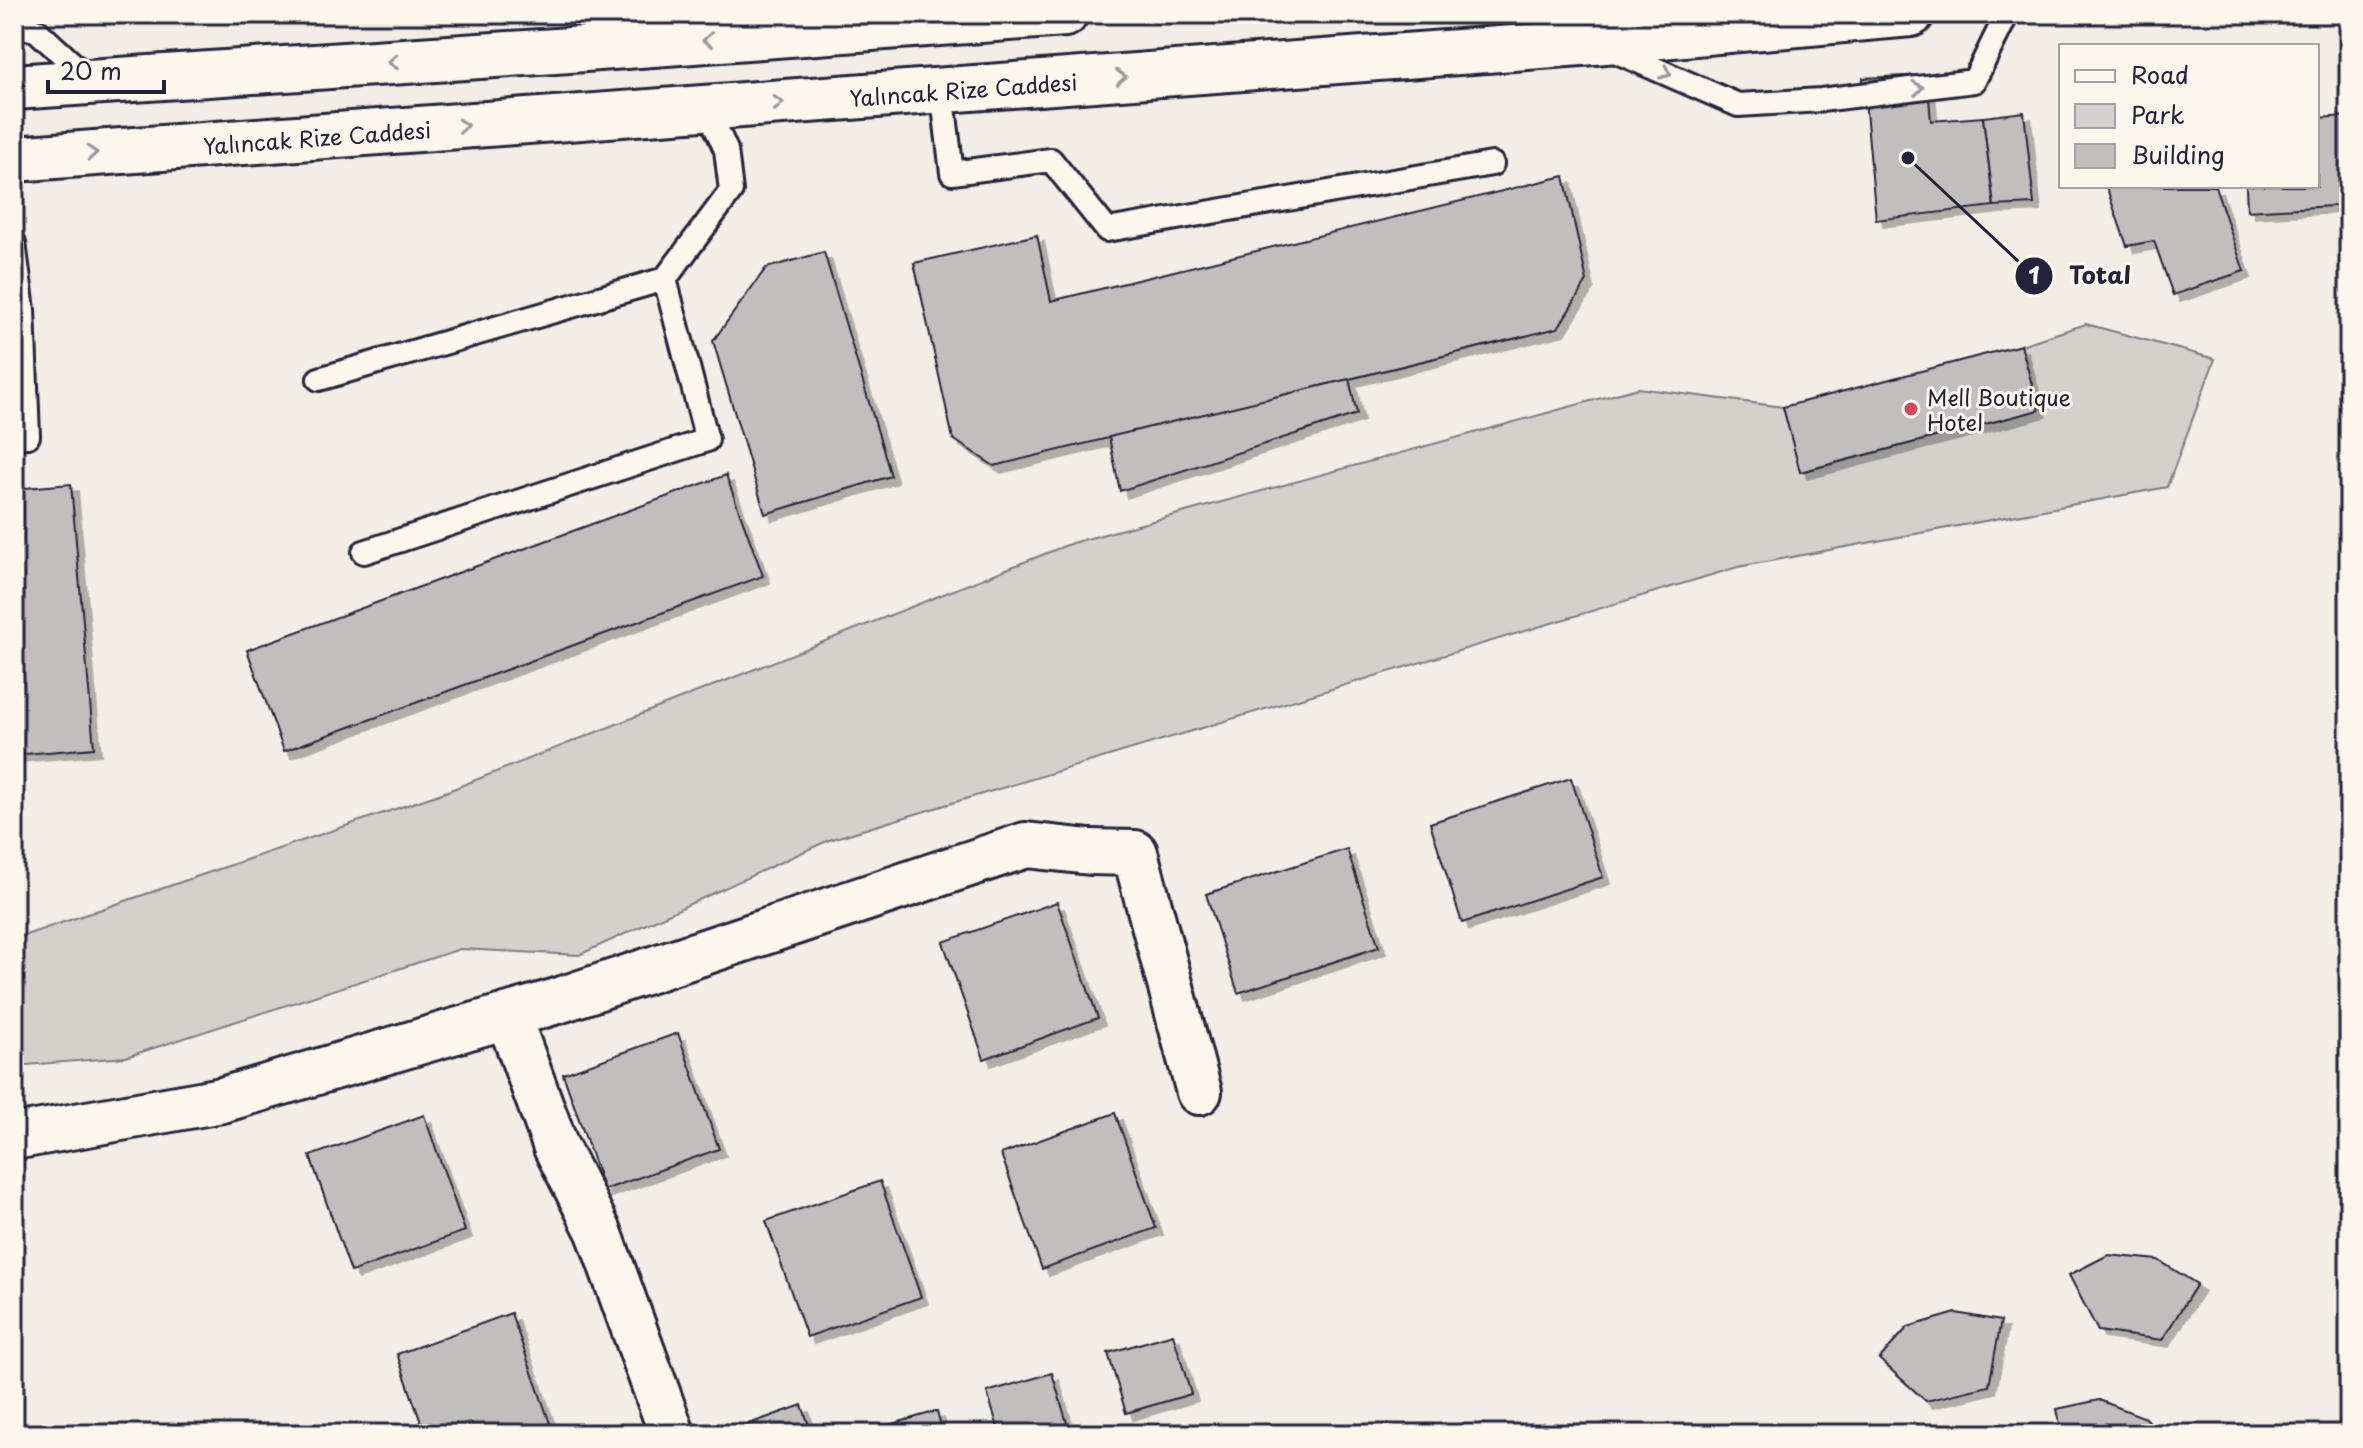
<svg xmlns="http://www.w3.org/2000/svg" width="2363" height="1448" font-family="'Playpen Sans',sans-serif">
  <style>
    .green { fill: #d4d1cc; stroke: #7b7a84; stroke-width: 2 }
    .building { fill: #c2bebe; stroke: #22223b; stroke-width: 2; filter: url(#shadow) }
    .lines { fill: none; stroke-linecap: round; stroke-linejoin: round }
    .lane-casing { stroke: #22223b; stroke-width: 28 }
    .street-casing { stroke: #22223b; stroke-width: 50 }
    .highway-casing { stroke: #22223b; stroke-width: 50 }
    .lane { stroke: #fbf7ec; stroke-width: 22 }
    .street { stroke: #fbf7ec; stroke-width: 44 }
    .highway { stroke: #fbf7ec; stroke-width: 44 }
    .oneway { stroke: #99979c }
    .poi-dot { fill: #d1495b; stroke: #fbf7ec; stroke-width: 3 }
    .labels { text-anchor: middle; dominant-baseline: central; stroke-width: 6; stroke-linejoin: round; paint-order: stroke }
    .street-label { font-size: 22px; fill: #22223b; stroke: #fbf7ec }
    .poi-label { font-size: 22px; fill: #22223b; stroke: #fbf7ec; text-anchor: start }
    .leader { fill: none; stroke: #22223b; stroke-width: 3 }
    .callout-dot { fill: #22223b; stroke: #fbf7ec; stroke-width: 3 }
    .mark-label { font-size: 24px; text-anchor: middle; font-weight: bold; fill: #fff }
    .callout-label { font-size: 24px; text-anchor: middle; font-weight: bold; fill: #22223b; stroke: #fbf7ec; stroke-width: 6; stroke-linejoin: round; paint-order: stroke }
  </style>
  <defs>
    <filter id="shadow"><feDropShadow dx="7" dy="7" stdDeviation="0" flood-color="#0004"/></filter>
  </defs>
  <rect width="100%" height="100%" fill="#f2eee5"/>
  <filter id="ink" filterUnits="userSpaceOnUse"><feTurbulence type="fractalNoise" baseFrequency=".0125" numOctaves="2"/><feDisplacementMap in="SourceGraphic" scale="16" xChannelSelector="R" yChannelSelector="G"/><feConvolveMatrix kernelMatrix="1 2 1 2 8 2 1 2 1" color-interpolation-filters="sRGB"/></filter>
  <g filter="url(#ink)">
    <!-- green -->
    <polygon class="green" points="2086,324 2215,359 2167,487 1738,567 829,840 579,955 460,949 126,1057 14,1066 14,939 448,791 1072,543 1638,388 1783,407 1801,472 2038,410 2021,345"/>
    <!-- building -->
    <g class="building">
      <polygon points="1927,75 1931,121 1983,117 1994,206 1876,220 1863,78"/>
      <polygon points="2024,112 2034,204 1994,206 1983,117"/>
      <polygon points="2349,116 2349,205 2247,211 2246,186 2317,186 2317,118"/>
      <polygon points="1564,176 1587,281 1558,328 994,466 953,439 914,263 1037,235 1051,301"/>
      <polygon points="2106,186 2215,186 2244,271 2173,295 2154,241 2127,246"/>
      <polygon points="824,252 891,476 765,514 713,341 766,268"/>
      <polygon points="2021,345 2039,410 1800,472 1783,407"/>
      <polygon points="1349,379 1357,414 1120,491 1109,437"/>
      <polygon points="726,475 763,576 284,751 247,650"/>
      <polygon points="71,484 94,748 14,755 14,489"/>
      <polygon points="1571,778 1603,877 1462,923 1430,823"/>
      <polygon points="1347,849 1379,947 1238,993 1206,894"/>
      <polygon points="1057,902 1098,1018 984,1059 943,942"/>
      <polygon points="678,1033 719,1149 604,1190 563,1074"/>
      <polygon points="1115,1113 1156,1228 1042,1269 1001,1154"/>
      <polygon points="424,1115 465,1231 351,1272 310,1156"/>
      <polygon points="880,1181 921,1297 807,1337 766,1221"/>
      <polygon points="2108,1255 2158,1260 2197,1284 2162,1340 2098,1331 2069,1275"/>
      <polygon points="511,1313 552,1429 537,1434 425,1434 397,1354"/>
      <polygon points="1956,1313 2001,1321 1989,1386 1926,1401 1879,1359 1908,1327"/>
      <polygon points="1173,1334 1191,1394 1126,1413 1108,1353"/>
      <polygon points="1052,1373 1070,1433 1000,1434 987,1392"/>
      <polygon points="2099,1400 2146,1418 2161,1434 2062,1434 2057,1409"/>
      <polygon points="802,1405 812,1434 721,1434"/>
      <polygon points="937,1411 943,1434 873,1434 872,1430"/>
    </g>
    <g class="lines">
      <defs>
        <g id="lane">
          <polyline points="14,26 36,30 89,79"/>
          <polyline points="1610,49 1738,105 1821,100 1974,81 2007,14"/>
          <polyline points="942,90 952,173 1051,160 1107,230 1492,164"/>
          <polyline points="14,243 23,310 28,436 14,437"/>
          <polyline points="665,279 731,191 726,150 707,108"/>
          <polyline points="319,379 665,279 707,440 364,552"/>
        </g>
        <g id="street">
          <polyline points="622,14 625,46"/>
          <polyline points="508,1016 556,1147 599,1232 672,1434"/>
          <polyline points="14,1137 222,1100 557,1001 1026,845 1090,852 1135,853 1199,1092"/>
        </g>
        <g id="highway">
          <polyline points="14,87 585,49 1065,14"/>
          <path id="s1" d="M14,159L1594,42L1911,14"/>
        </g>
      </defs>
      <!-- lane casing -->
      <use href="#lane" class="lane-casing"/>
      <!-- street casing -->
      <use href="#street" class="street-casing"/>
      <!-- highway casing -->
      <use href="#highway" class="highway-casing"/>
      <!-- lane -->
      <use href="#lane" class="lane"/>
      <!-- street -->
      <use href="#street" class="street"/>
      <!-- highway -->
      <use href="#highway" class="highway"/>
    </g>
    <!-- one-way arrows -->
    <defs><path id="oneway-chevron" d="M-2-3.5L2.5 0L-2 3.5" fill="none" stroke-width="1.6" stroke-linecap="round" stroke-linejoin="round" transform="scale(2)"/></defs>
    <g class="oneway">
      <use href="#oneway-chevron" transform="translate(708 40) rotate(176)"/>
      <use href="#oneway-chevron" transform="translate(393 62) rotate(176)"/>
      <use href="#oneway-chevron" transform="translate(1666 73) rotate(23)"/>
      <use href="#oneway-chevron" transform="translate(1121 77) rotate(-4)"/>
      <use href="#oneway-chevron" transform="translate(1918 88) rotate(-7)"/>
      <use href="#oneway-chevron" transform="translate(778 103) rotate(-4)"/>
      <use href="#oneway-chevron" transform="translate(463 126) rotate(-4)"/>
      <use href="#oneway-chevron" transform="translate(92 153) rotate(-4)"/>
    </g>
  </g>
  <!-- markers -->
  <circle class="poi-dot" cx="1911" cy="409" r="8"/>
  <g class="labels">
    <!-- street labels -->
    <g class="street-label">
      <text stroke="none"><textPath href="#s1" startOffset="952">Yalıncak Rize Caddesi</textPath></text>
      <text stroke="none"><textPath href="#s1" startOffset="304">Yalıncak Rize Caddesi</textPath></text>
    </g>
    <!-- poi labels -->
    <g class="poi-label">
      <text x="1927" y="396">Mell Boutique<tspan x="1927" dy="25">Hotel</tspan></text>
    </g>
  </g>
  <!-- callouts -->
  <path class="leader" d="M1908 158L2034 276"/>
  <g class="callout-dot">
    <circle cx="1908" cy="158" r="8"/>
    <circle cx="2034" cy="276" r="20"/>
  </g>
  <g class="mark-label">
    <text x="2034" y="284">1</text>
  </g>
  <g class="callout-label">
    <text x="2100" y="284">Total</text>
  </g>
  <!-- margin -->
  <rect width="2363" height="1448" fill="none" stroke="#fbf7ec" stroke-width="48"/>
  <rect x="24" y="24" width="2315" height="1400" fill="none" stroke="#22223b" stroke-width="3" filter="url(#ink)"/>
  <!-- legend -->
  <rect x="2059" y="44" width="260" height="144" fill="#fbf7ec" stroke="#a4a2a5" stroke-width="2"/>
  <rect x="2075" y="70" width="40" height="12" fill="#fbf7ec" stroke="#a4a2a5" stroke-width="2"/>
  <text x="2131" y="84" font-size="24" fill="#22223b">Road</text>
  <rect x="2075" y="104" width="40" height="24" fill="#d4d1cc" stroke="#a4a2a5" stroke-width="2"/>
  <text x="2131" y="124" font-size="24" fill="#22223b">Park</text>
  <rect x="2075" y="144" width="40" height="24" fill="#c2bebe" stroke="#a4a2a5" stroke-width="2"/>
  <text x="2131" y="164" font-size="24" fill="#22223b">Building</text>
  <!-- scale -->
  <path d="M48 80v12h116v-12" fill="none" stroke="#22223b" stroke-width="4"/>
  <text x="60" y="80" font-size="24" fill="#22223b" stroke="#fbf7ec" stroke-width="6" paint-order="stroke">20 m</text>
</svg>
